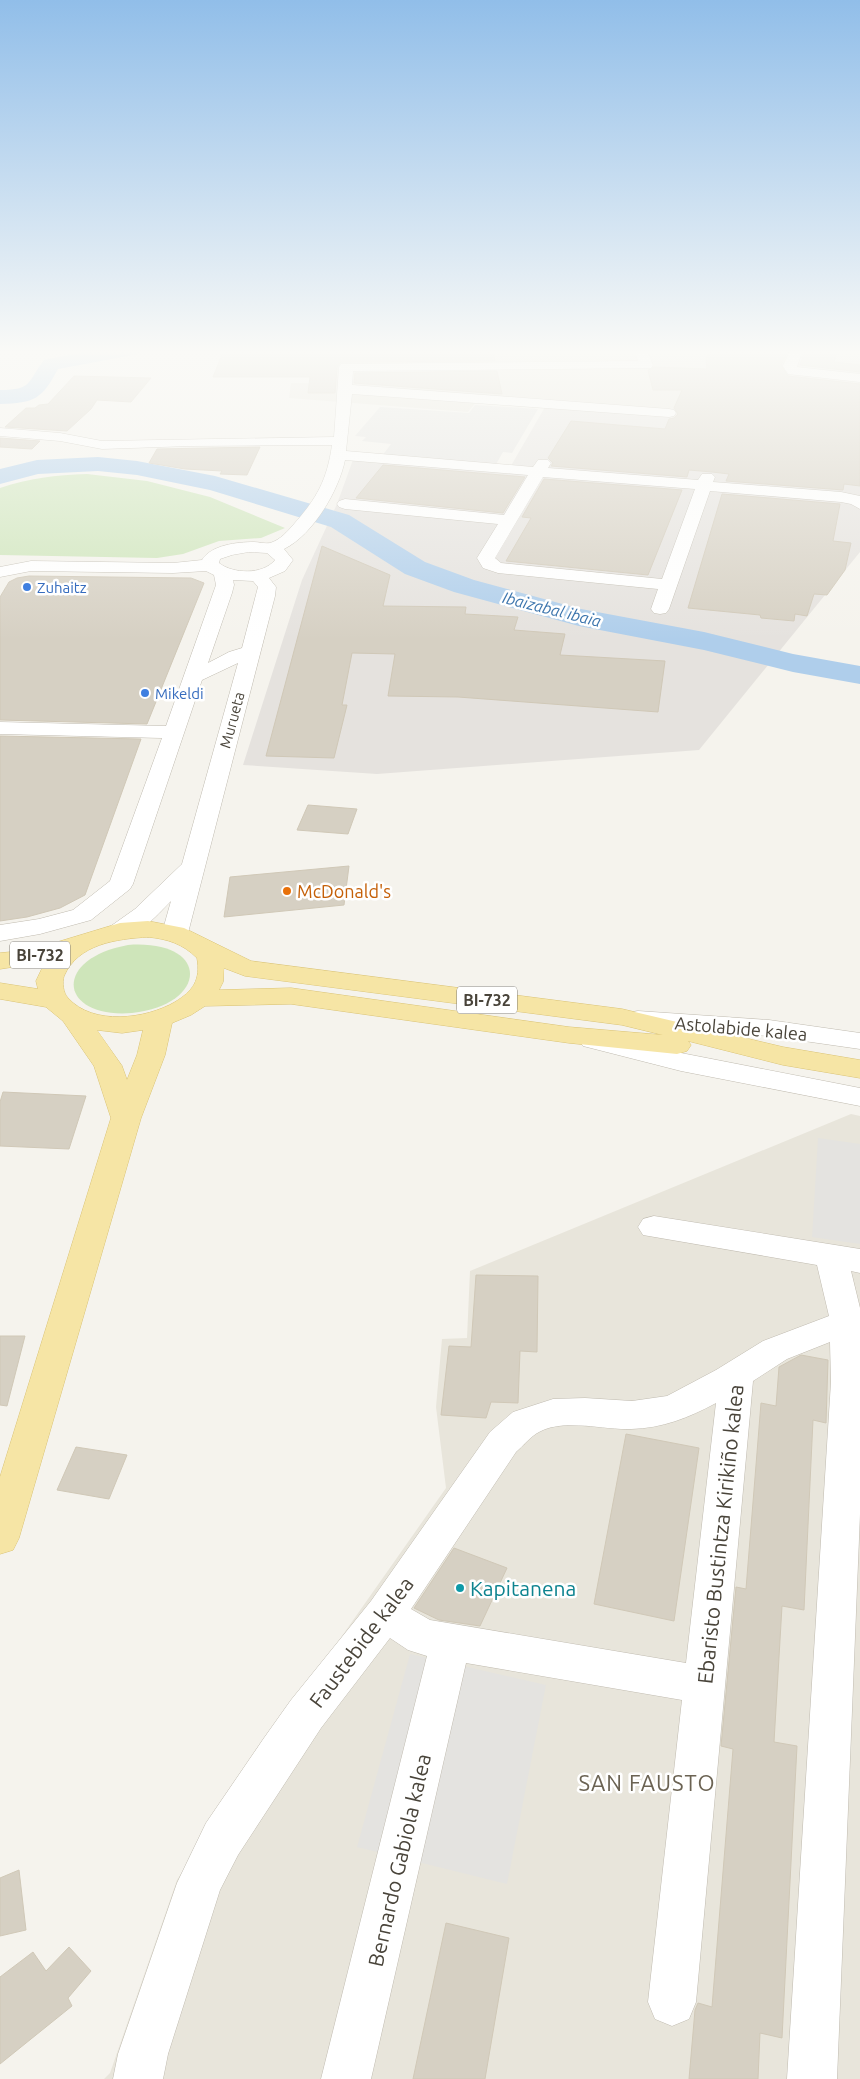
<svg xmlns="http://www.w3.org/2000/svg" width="860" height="2079" font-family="Ubuntu,sans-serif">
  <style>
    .residential { fill: #e8e5db }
    .industrial { fill: #e5e2de }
    .green { fill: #cee5ba }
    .parking { fill: #e4e3e0 }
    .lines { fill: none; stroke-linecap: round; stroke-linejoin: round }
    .river { fill: #afceeb; fill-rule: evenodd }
    .building { fill: #d6d0c3; stroke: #d0c8b7 }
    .minor-casing { stroke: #c0bbb0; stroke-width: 1 }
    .major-casing { stroke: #dac375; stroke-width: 1 }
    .path { stroke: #c0b8a2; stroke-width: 2; stroke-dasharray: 1 1; stroke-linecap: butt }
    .minor { fill: #fff; fill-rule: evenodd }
    .major { fill: #f6e5a5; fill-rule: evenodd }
    .shop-dot { fill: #3f7fe0; stroke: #fff; stroke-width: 2 }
    .food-dot { fill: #e8710a; stroke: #fff; stroke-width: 2 }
    .culture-dot { fill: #0f9aa8; stroke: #fff; stroke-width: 2 }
    .labels { text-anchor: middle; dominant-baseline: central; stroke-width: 5; stroke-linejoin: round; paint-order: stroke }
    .far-shop-label { font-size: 15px; fill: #366cbe; stroke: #fff; text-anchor: start }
    .far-street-label { font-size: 15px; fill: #49443a; stroke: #fff }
    .far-water-label { font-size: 16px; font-style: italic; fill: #3c75ad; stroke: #fff }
    .shield { fill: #fff; stroke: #807c75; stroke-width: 1 }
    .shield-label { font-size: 16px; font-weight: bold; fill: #49443a }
    .food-label { font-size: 18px; fill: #c56008; stroke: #fff; text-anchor: start }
    .street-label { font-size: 18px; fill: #49443a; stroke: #fff }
    .near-street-label { font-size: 21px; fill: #49443a; stroke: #fff }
    .near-culture-label { font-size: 21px; fill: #0d838f; stroke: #fff; text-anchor: start }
    .near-neighbourhood-label { font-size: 22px; letter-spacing: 1px; fill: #6b6353; stroke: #fff }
  </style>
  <rect width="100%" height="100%" fill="#f5f3ed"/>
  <!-- residential -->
  <g class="residential">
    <polygon points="338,349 860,349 860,421 694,419 476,402 468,412 289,398 291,383 334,383"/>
    <polygon points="851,1114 860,1116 860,2079 104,2079 110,2073 177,1880 278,1727 446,1488 436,1407 442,1339 467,1338 470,1271"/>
  </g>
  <!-- industrial -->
  <polygon class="industrial" points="545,407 694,419 860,421 860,552 699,750 377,774 243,765 302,580 337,504 354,457 508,471"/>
  <!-- green -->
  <g class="green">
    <path d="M87,474L147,481L210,497L285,528L261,538L219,541L183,554L157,558L0,555V488C30,478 55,475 87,474Z"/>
    <path d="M128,945C211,939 209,1005 132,1013C59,1019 51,959 128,945Z"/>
  </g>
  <!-- parking -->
  <g class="parking">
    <polygon points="475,405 538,409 512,453 503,452 495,466 382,456 391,444 362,441 366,437 355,436 380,407 469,413"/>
    <polygon points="818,1138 860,1144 860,1244 812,1237"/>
    <polygon points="410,1654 546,1685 507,1884 357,1847"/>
  </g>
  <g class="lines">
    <!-- river -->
    <g class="river">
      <path d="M98,349H143L140,353L133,355L58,369C42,399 35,403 0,404V390C33,390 27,382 44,360Z"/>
      <polygon points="98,457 137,461 215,476 349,515 425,562 474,580 581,609 704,632 793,654 860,666 860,684 793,672 704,650 579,626 454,592 405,574 331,527 210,490 137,475 98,471 38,474 0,484 0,469 37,460"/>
    </g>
  </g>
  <!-- building -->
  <g class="building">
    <polygon points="493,349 495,361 341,362 337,367 335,393 308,393 310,377 213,377 224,350"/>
    <polygon points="711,349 789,349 781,365 788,376 860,384 860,486 844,484 843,490 726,481 729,474 712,472 689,470 687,477 551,466 553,463 548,458 571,421 665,429 669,419 674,418 678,414 674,408 682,390 653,390 648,370 654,367 707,369 706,359"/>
    <polygon points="805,350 837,353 834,362 860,365 860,372 800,365"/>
    <polygon points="497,371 502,394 354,383 355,373"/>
    <polygon points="74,376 151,378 131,402 97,400 91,409 67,431 5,427 26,408 35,408 39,405 48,404"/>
    <polygon points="0,438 40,441 32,449 0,447"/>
    <polygon points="260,447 247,475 220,474 222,471 185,469 149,463 157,449"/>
    <polygon points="383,465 525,477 503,513 356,498"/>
    <polygon points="544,479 682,490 648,575 506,561 531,518 522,517"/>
    <polygon points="722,494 840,504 833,541 851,543 845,570 827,595 814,594 807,616 795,614 794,621 761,618 760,615 688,608"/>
    <polygon points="322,546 390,575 383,606 466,607 465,614 518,617 514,630 565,634 560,655 665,661 658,712 458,697 388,696 395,654 352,653 342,705 347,705 334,758 266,756"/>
    <polygon points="29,576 191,578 204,583 147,724 0,720 0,597 9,582 17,578"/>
    <polygon points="0,736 141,739 85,895 60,908 27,917 0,921"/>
    <polygon points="308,805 357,809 348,834 297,830"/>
    <polygon points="349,866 344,905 224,917 230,877"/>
    <polygon points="3,1092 86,1096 69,1149 0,1146 0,1102"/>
    <polygon points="476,1275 538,1276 537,1352 520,1351 518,1403 491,1402 486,1418 441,1415 449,1346 471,1347"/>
    <polygon points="0,1336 25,1336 7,1406 0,1405"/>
    <polygon points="801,1355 828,1360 826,1423 813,1420 804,1610 782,1606 774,1742 797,1746 782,2038 760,2033 758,2079 689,2079 695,2010 698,2003 712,2007 733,1749 721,1746 736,1587 746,1589 761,1403 776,1406 779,1367"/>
    <polygon points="626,1434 699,1448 674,1621 594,1604"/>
    <polygon points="76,1447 127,1455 109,1499 57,1490"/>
    <polygon points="454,1548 507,1568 480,1626 439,1620 414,1608"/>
    <polygon points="19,1870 26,1930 0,1936 0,1878"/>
    <polygon points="446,1923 509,1938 485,2079 413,2079"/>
    <polygon points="69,1947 91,1971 68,1998 72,2006 0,2064 0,1977 33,1952 46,1971"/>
  </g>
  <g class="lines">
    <defs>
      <g id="minor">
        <path d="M634,349H646L653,365L651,368L353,371L352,385L669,409L674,410L676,413L674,416L669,417L352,394L346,451L533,467L538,460H548L551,463L548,468L698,480L702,474H712L715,477L713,482L841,492L860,496V509L851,504L841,502L710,491L669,609L666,613L660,614L654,613L651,609L658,589L498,573L483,568L477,558L498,524L345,509L339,507L337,504L339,501L345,499L504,515L528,475L345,460C339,490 313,535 284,549L293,560L285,571L269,578L276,587L275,596L188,933L184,938L175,941L166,938L162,933L171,901C156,916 135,942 111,936L107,931L111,926L135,909L182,864L238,663L202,680L133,884L130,889L91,920L40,934L0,941V925L39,919L73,910L110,881L162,738L0,734V722L166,726L216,585L214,575L206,571L173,573L31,571L0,577V567L31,561L173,563L202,560C211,545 237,542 254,542C259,542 265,544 270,543C280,540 287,532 294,524C317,498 327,480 332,445L190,446L102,449L60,441L0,436V428L60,433L102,441L334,437L339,367L341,364L638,361ZM543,477L695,489L662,579L501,563L495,558ZM249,552L267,553L275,560C263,575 233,574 219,563L220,559L232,555ZM233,580L253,581L258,587L242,648L229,652L208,663L232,593L234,585Z"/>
        <polygon points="791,349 803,349 797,367 860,374 860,382 788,374 783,366"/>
        <polygon points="638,1011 769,1020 860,1033 860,1049 769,1036 638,1027 628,1025 624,1019 628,1013"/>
        <polygon points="593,1032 681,1053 860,1088 860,1106 681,1071 583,1046 579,1040 583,1034"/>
        <path d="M654,1216L860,1249V1273L851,1271L860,1308V1514L837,2079H787L831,1382L830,1342L787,1359L753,1381L696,2002L689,2019L672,2026L655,2019L648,2002L682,1700L466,1663L371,2079H321L427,1656L408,1650L390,1638L321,1728L238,1855L220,1890L168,2054L163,2079H113L118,2054L177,1883L206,1823L264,1738L291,1700L371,1601L490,1432L513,1412L553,1399L585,1398L632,1401L667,1396L716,1370L763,1341L829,1316L817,1265L643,1235L638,1227L643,1219ZM716,1403L686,1663L430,1620L411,1609L516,1452C523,1446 531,1436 539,1432C564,1418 604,1430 631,1429C663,1428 688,1418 716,1403Z"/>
      </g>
      <path id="major" d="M148,921L184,928L251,961L622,1009L783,1047L860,1060V1078L783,1065L688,1041L691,1045L687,1051L677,1054L569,1043L291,1004L205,1006L191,1015L172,1023L165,1055L141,1118L19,1538L13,1550L0,1554V1477L111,1118L94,1066L63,1021L46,1007L0,999V983L38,989L36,981L45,962L0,969V953L31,950L120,923ZM148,937C168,939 183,944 197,958C201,980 193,991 175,1002C146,1019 93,1026 68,998C63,993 62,982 64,976C78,944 116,939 148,937ZM224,968L245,976L622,1025L663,1035L569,1027L291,988L219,990L223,982ZM97,1030L122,1033L143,1030L137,1055L127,1080L122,1066Z"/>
    </defs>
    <!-- minor casing -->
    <use href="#minor" class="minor-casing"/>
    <!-- major casing -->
    <use href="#major" class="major-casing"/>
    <!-- path -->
    <polyline class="path" points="818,349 837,351"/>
    <!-- minor -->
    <use href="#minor" class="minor"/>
    <!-- major -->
    <use href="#major" class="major"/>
  </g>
  <!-- sky -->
  <linearGradient id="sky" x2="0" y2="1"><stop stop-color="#91bee9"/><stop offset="0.55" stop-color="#fafaf7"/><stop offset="1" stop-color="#fafaf7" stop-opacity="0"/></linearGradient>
  <rect width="860" height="640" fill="url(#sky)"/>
  <!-- markers -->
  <g class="shop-dot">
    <circle cx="27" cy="587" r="5"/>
    <circle cx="145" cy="693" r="5"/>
  </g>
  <circle class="food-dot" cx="287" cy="891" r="5"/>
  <circle class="culture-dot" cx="460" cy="1588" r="5"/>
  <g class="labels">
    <!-- far-shop labels -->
    <g class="far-shop-label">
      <text x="37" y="587">Zuhaitz</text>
      <text x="155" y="693">Mikeldi</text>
    </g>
    <!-- far-street labels -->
    <g class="far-street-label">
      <text transform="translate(232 720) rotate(-75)">Murueta</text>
    </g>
    <!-- far-water labels -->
    <g class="far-water-label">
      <text transform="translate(552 609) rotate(14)">Ibaizabal ibaia</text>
    </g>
    <!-- shield labels -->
    <g class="shield">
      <rect x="10" y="941.5" width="60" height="27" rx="4"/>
      <rect x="457" y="986.5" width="60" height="27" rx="4"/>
    </g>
    <g class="shield-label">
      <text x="40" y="955">BI-732</text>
      <text x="487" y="1000">BI-732</text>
    </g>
    <!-- food labels -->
    <g class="food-label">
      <text x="297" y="891">McDonald's</text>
    </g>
    <!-- street labels -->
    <g class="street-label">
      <text transform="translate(741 1028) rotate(5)">Astolabide kalea</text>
    </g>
    <!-- near-street labels -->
    <g class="near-street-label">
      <text transform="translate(720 1534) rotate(-84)">Ebaristo Bustintza Kirikiño kalea</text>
      <text transform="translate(361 1642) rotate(-53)">Faustebide kalea</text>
      <text transform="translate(399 1860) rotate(-77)">Bernardo Gabiola kalea</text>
    </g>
    <!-- near-culture labels -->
    <g class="near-culture-label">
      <text x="470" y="1588">Kapitanena</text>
    </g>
    <!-- near-neighbourhood labels -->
    <g class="near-neighbourhood-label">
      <text x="647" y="1782">SAN FAUSTO</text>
    </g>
  </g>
</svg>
